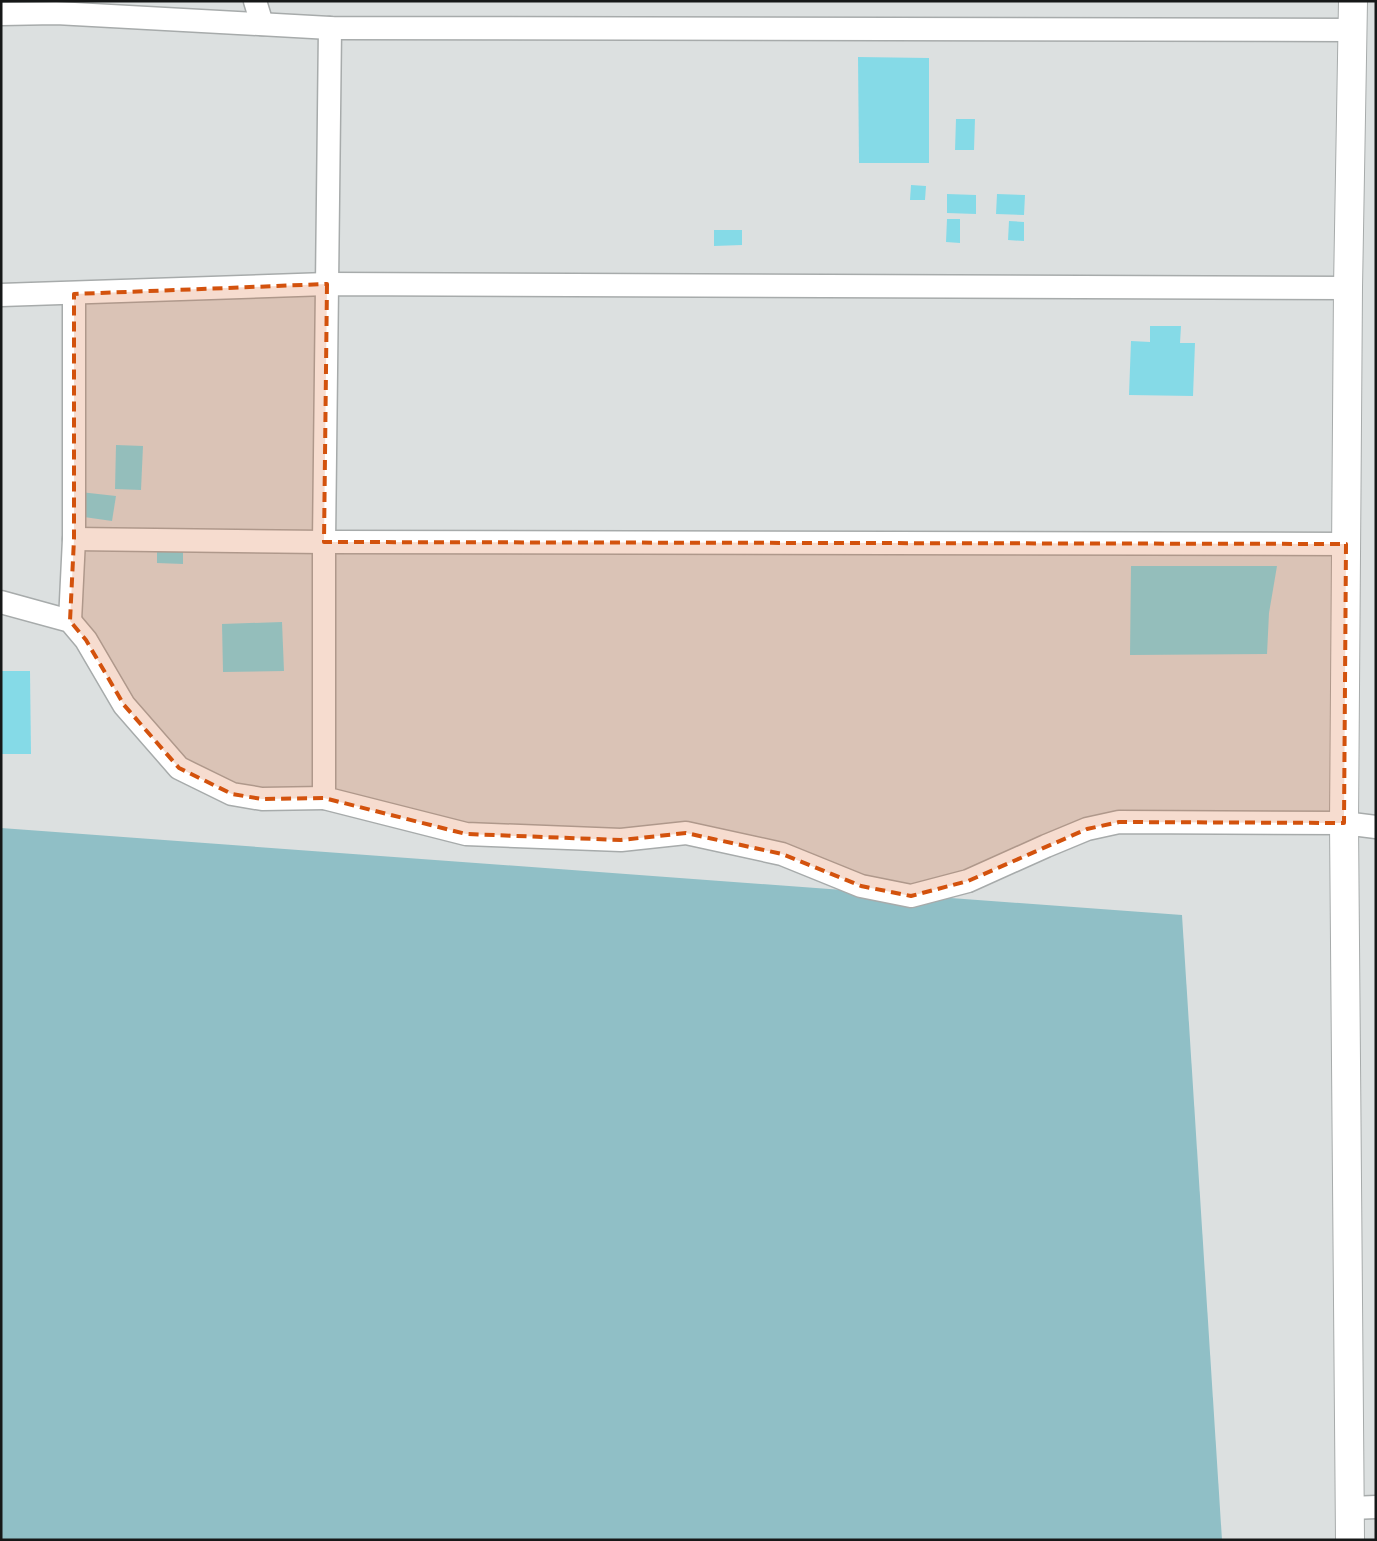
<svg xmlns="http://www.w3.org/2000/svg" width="1377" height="1541" font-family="Karla,sans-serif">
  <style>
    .green { fill: #90bfc6 }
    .building { fill: #85dae7 }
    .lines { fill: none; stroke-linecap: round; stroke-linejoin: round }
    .street-casing { stroke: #a7abab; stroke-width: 25 }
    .secondary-casing { stroke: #a7abab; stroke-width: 30 }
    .street { stroke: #fff; stroke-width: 22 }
    .secondary { stroke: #fff; stroke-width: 28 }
    .marked { fill: #d3520d; fill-opacity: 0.2; stroke: #d3520d; stroke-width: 4; stroke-dasharray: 10 6; stroke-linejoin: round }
  </style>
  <rect width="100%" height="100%" fill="#dce0e0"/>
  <!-- green -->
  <polygon class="green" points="1,828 1182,915 1222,1540 1,1540"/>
  <!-- building -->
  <g class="building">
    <polygon points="858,57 929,58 929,163 859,163"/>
    <polygon points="956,119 975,119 974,150 955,150"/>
    <polygon points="911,185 926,186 925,200 910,200"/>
    <polygon points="947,194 976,195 976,214 947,213"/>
    <polygon points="997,194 1025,195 1024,215 996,214"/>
    <polygon points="947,219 960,219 960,243 946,242"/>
    <polygon points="1009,221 1024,222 1024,241 1008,240"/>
    <polygon points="714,230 742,230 742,245 714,246"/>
    <polygon points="1150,326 1181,326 1180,343 1195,343 1193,396 1129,395 1131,341 1150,342"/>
    <polygon points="116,445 143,446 141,490 115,489"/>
    <polygon points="80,492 116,496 112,521 77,516"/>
    <polygon points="157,548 183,549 183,564 157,563"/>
    <polygon points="1131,566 1277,566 1269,613 1267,654 1130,655"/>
    <polygon points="282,622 284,671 223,672 222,624"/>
    <polygon points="1,671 30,671 31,754 1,754"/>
  </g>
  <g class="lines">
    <defs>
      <g id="street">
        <polyline points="255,1 262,24"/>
        <polyline points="1,14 56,13 330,28 1353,30"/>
        <polyline points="330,28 324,542 324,798 466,834 621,840 686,833 782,854 861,886 911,896 968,881 1046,846 1087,829 1119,822 1344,823 1376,827"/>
        <polyline points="1,295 327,284 1348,288"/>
        <polyline points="74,539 324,542 1346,544"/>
        <polyline points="1,602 70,621 86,640 124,705 179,768 232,794 262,799 324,798"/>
        <polyline points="70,621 74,539 74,294"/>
        <polyline points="1351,1508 1376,1507"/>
      </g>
      <polyline id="secondary" points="1350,1540 1344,823 1348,288 1353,1"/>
    </defs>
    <!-- street casing -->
    <use href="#street" class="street-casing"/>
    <!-- secondary casing -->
    <use href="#secondary" class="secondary-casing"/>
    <!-- street -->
    <use href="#street" class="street"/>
    <!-- secondary -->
    <use href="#secondary" class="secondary"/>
  </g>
  <!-- marked area -->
  <path class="marked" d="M327,284L324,542L1346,544L1344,823L1119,822L1087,829L968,881L911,896L861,886L782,854L686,833L621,840L466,834L324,798L262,799L232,794L179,768L124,705L86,640L70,621L74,539V294Z"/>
  <!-- border -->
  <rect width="1377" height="1541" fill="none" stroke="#161818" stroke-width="5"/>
</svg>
